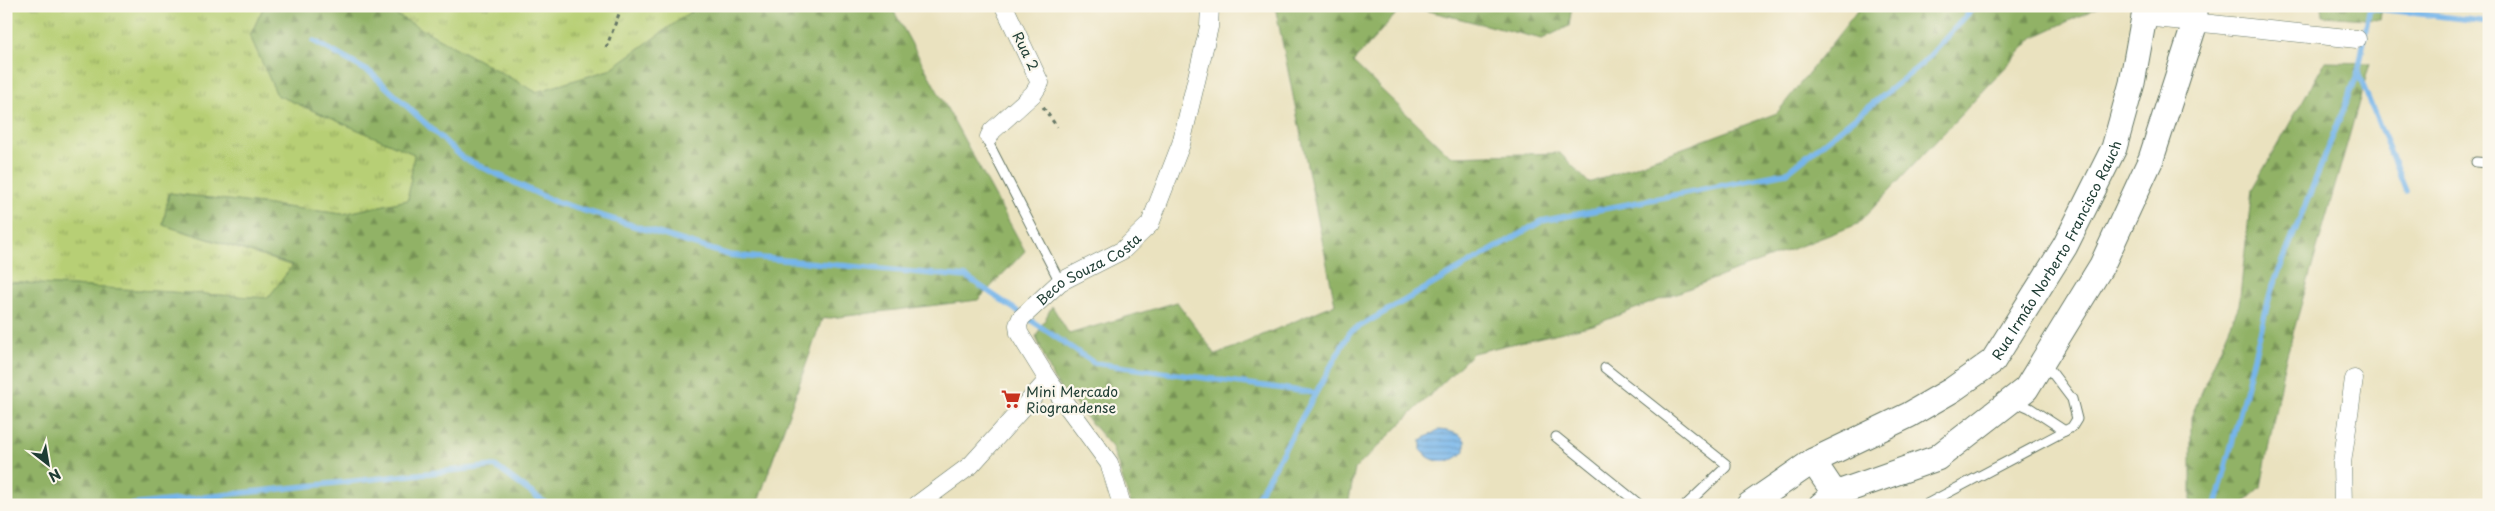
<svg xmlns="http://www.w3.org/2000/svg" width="2495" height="511" font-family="'Playpen Sans',sans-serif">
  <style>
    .grass { fill: url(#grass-tufts); stroke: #6b8654 }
    .forest { fill: url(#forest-firs); stroke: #58784d }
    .water { fill: url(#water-rules); stroke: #4a798f }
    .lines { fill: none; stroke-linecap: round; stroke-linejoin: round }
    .stream { stroke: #76b5ea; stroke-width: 5.5 }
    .lane-casing { stroke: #667765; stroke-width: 11 }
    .street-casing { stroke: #667765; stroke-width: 19 }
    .secondary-casing { stroke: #667765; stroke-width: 27 }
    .path { stroke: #667765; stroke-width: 3; stroke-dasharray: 4 4; stroke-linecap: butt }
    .lane { stroke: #fff; stroke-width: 9 }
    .street { stroke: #fff; stroke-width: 18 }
    .secondary { stroke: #fff; stroke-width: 25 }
    .labels { text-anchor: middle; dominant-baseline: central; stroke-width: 4.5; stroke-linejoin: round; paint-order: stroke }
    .street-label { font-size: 14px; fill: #1f3d34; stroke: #fbf7ec }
    .poi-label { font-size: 14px; fill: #1f3d34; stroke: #fbf7ec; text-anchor: start }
  </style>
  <defs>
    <pattern id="grass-tufts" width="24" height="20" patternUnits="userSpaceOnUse" patternTransform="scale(1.25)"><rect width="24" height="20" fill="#b7cf74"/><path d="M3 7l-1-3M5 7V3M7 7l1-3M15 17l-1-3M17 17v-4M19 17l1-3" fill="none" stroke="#94a960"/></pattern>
    <pattern id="forest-firs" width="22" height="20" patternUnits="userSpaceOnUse" patternTransform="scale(1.25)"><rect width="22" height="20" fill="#91b266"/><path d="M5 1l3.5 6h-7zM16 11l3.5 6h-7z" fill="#769255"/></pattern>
    <pattern id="water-rules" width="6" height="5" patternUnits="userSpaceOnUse" patternTransform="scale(1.25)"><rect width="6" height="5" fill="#76b5ea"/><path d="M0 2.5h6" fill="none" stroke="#6094be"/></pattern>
  </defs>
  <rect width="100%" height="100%" fill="#fbf7ec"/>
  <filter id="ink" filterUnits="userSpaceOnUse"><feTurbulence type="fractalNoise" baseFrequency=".02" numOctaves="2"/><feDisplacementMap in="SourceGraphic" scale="10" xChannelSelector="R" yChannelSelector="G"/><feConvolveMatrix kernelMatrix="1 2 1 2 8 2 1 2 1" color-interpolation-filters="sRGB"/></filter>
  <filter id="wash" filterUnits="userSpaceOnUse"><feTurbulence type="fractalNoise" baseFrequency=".0096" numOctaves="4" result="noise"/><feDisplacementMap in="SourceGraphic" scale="20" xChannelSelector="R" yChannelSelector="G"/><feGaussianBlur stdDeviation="1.12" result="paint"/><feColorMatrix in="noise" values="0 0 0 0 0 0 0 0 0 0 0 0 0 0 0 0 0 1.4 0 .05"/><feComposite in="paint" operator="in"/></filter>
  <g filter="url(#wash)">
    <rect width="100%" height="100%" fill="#eae2bf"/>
    <!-- grass -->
    <g class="grass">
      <polygon points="6,6 264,6 250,36 277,95 414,154 408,200 343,214 169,193 163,225 293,266 268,298 6,282"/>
      <polygon points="380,6 699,6 609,70 536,92"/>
    </g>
    <!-- forest -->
    <g class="forest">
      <polygon points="264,6 380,6 536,92 609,70 699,6 891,6 1025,251 978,300 822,319 757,505 6,505 6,282 268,298 293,265 163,225 169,193 343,214 408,200 414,154 277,95 250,36"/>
      <polygon points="1275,6 1403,6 1353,62 1450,156 1560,153 1589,183 1777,113 1861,6 2101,6 2034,37 1858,224 1593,325 1473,353 1355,469 1348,505 1131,505 1112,447 1054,380 1036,337 1052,306 1069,334 1177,302 1216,355 1335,304"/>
      <polygon points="1408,6 1572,6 1569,26 1542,39"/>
      <polygon points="2322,6 2382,6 2380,20 2323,16"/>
      <polygon points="2325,62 2370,63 2284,365 2261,487 2241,505 2191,505 2191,417 2239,305 2252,189"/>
    </g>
    <!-- water -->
    <path class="water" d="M1438,430C1450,431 1457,432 1465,440V451C1451,465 1435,465 1421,451V440Z"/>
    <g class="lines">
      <!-- stream -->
      <g class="stream">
        <polyline points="2370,8 2489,22"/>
        <polyline points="314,41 371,73 463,158 553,201 729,255 967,277 1094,363 1315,393"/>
        <polyline points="2358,73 2406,191"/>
        <polyline points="130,505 495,466 548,505"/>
        <polyline points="1253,505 1350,332 1542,221 1786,173 1922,64 1975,6"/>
        <polyline points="2216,505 2271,291 2358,73 2370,6"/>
      </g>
    </g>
  </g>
  <g filter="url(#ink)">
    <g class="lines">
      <defs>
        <g id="lane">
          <polyline points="989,137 989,144 1060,282"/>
          <polyline points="2476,162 2489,163"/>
          <polyline points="1605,368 1726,464 1726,467 1686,505"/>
          <polyline points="2014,401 2030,408 2065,431"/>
          <polyline points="1556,437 1640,505"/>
          <polyline points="1925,505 2072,427 2077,419 2072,399 2044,362"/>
        </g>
        <g id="street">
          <polyline points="2145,17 2357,39"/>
          <polyline points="989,137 992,131 1033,94 1040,83 1004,6"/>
          <polyline points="917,505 971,465 1048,380"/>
          <path id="s1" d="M1122,505L1109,463L1048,380L1019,333L1018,325L1021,318L1060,282L1123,250L1150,224L1181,144L1209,27L1210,6"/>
          <polyline points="2343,505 2342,463 2354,379"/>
        </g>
        <g id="secondary">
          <polyline points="1813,461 1835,494"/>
          <path id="s2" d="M1749,505L1813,461L1909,415L1952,390L1993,361L2065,246L2114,148L2132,83L2146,6"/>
          <polyline points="1821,505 1835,494 1937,458 2026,389 2102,265 2151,159 2195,23 2195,6"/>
        </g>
      </defs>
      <!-- lane casing -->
      <use href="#lane" class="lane-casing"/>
      <!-- street casing -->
      <use href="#street" class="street-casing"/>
      <!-- secondary casing -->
      <use href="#secondary" class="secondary-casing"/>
      <!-- path -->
      <g class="path">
        <polyline points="606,48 622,6"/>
        <polyline points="1043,107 1057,127"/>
      </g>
      <!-- lane -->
      <use href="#lane" class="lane"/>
      <!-- street -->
      <use href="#street" class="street"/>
      <!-- secondary -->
      <use href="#secondary" class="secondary"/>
    </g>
  </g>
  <!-- icons -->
  <defs>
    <symbol id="supermarket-bare" viewBox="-9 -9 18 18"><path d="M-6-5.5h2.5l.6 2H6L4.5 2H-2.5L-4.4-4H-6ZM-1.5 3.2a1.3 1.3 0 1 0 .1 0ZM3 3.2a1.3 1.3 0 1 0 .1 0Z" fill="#c8321e" stroke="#fbf7ec" stroke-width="2.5" paint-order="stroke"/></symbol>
  </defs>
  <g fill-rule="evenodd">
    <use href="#supermarket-bare" x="997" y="385" width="28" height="28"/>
  </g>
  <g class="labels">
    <!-- street labels -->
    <g class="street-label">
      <text transform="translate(1026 51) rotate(64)">Rua 2</text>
      <text stroke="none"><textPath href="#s2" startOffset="412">Rua Irmão Norberto Francisco Rauch</textPath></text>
      <text stroke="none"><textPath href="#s1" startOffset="302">Beco Souza Costa</textPath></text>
    </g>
    <!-- poi labels -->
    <g class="poi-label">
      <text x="1026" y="391">Mini Mercado<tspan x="1026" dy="16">Riograndense</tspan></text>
    </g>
  </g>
  <!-- margin -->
  <rect width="2495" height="511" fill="none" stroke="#fbf7ec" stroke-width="25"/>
  <!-- north arrow -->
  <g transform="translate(48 464) rotate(149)" stroke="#fbf7ec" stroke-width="4" paint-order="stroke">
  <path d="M0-4L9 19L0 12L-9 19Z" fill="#1f3d34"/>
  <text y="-8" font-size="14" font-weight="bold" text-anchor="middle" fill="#1f3d34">N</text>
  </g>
</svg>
